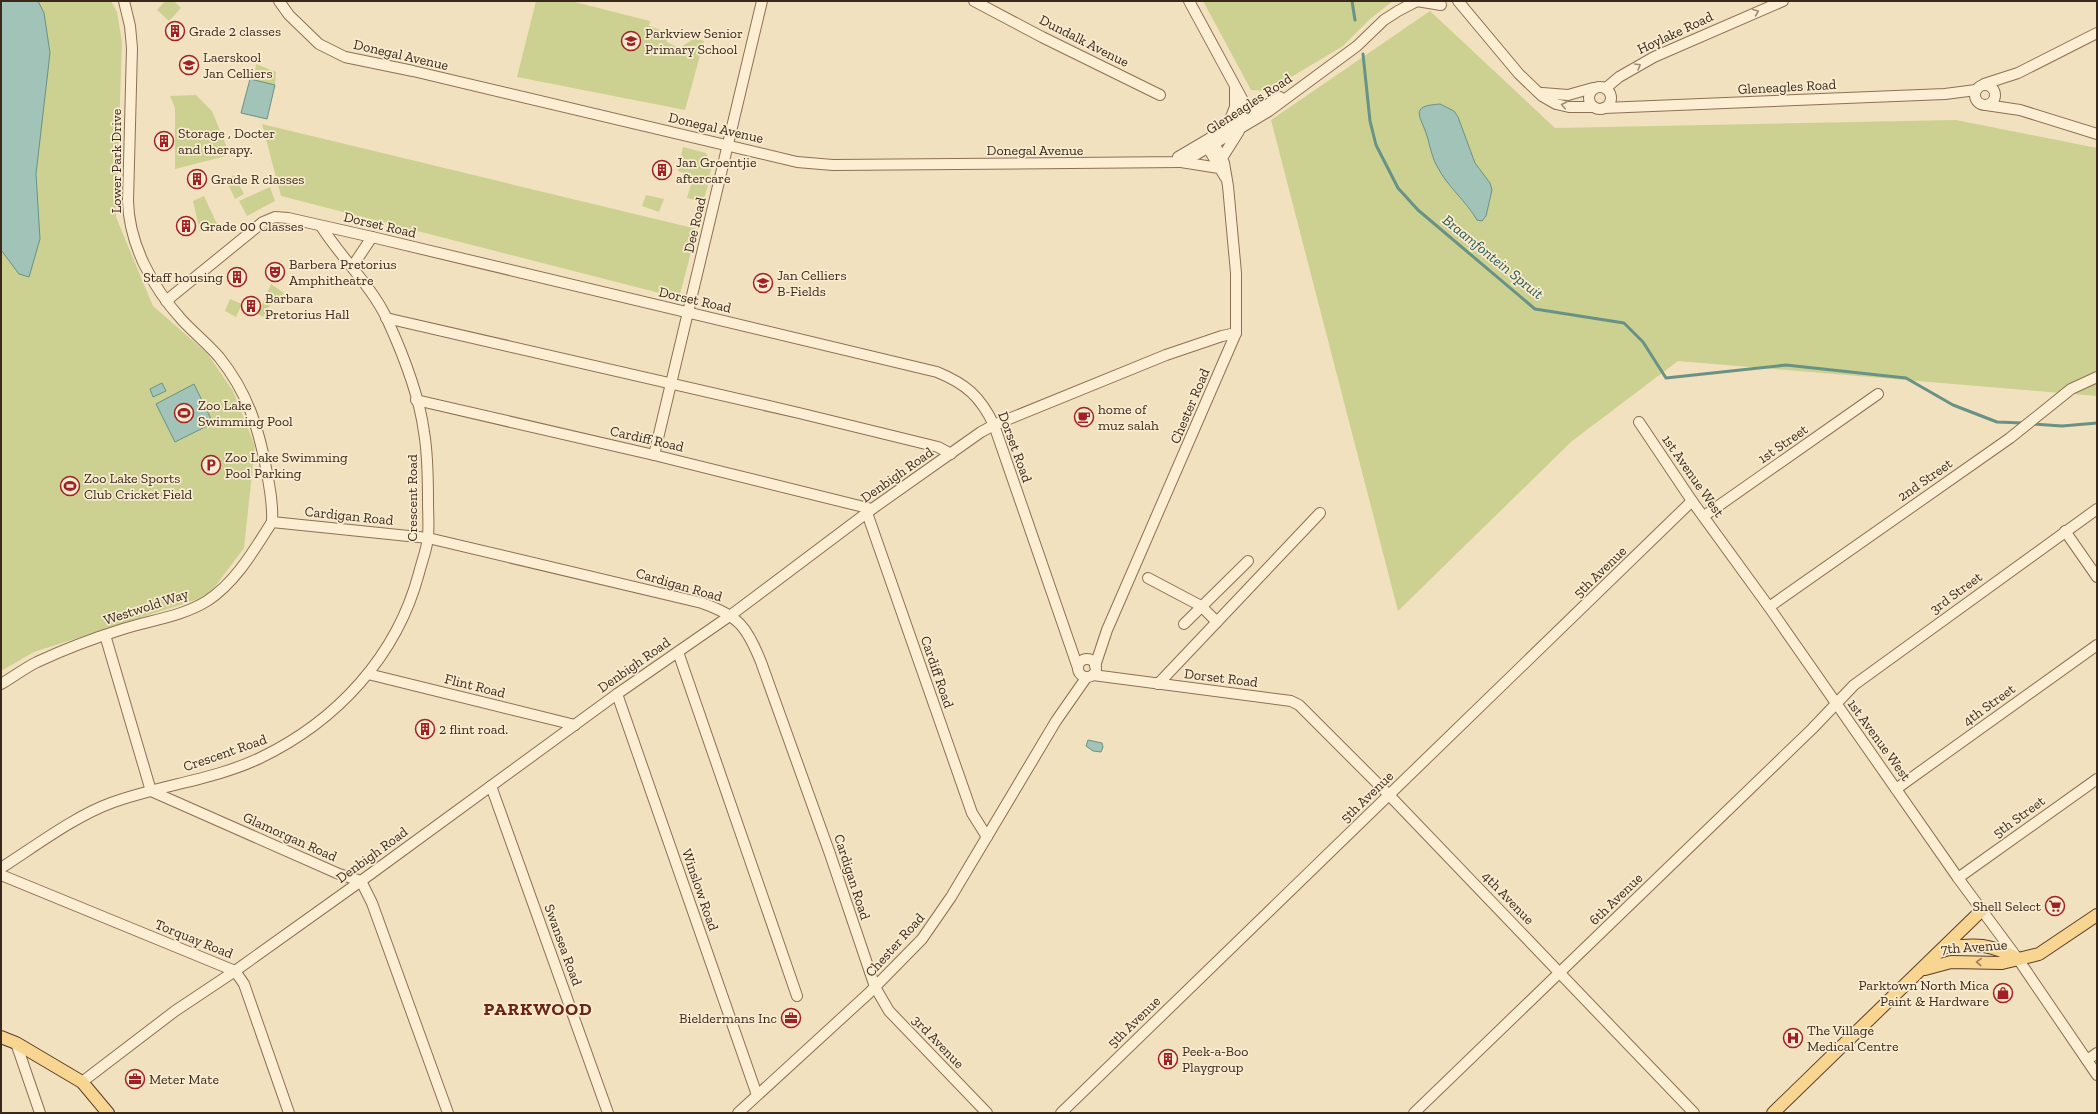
<svg xmlns="http://www.w3.org/2000/svg" width="2098" height="1114" font-family="'Zilla Slab',serif">
  <style>
    .green { fill: #ccd191 }
    .water { fill: #a2c3b8; stroke: #689286 }
    .lines { fill: none; stroke-linecap: round; stroke-linejoin: round }
    .stream { stroke: #689286; stroke-width: 3 }
    .minor-casing { stroke: #8c7055; stroke-width: 12 }
    .major-casing { stroke: #593e2a; stroke-width: 14 }
    .minor { stroke: #fceed2; stroke-width: 10 }
    .major { stroke: #f9d592; stroke-width: 12 }
    .oneway { stroke: #9b8c76 }
    .oneway2 { stroke: #9a7f56 }
    .labels { text-anchor: middle; dominant-baseline: central; stroke-width: 3.5; stroke-linejoin: round; paint-order: stroke }
    .poi-label { font-size: 14px; fill: #3a291b; stroke: #f8ebcf; text-anchor: start }
    .street-label { font-size: 14px; fill: #3a291b; stroke: #f8ebcf }
    .water-label { font-size: 15px; font-style: italic; fill: #295b56; stroke: #f8ebcf }
    .district-label { font-size: 18px; font-weight: bold; letter-spacing: 1px; fill: #6a2517; stroke: #f8ebcf }
  </style>
  <rect width="100%" height="100%" fill="#f2e1be"/>
  <!-- green -->
  <g class="green">
    <polygon points="1,1 111,1 117,12 122,42 116,217 153,306 207,353 233,391 255,446 244,548 208,596 34,652 1,671"/>
    <polygon points="165,1 174,1 181,8 169,21 157,10"/>
    <polygon points="536,1 571,1 650,21 649,26 664,31 667,42 679,48 695,38 704,41 685,110 517,77"/>
    <polygon points="1203,1 1393,1 1370,19 1343,46 1268,91 1251,90"/>
    <polygon points="1430,11 1555,128 1956,120 2097,148 2097,396 1678,361 1572,441 1398,611 1271,120"/>
    <polygon points="256,64 276,72 275,85 254,80"/>
    <polygon points="196,95 212,111 230,155 175,169 175,108 170,96"/>
    <polygon points="262,124 697,229 679,298 281,196"/>
    <polygon points="683,147 706,153 712,167 708,181 678,171"/>
    <polygon points="234,175 244,194 235,199 226,180"/>
    <polygon points="692,181 708,185 703,202 687,198"/>
    <polygon points="270,187 275,201 247,216 239,201"/>
    <polygon points="646,195 664,199 659,212 642,206"/>
    <polygon points="204,196 217,224 200,232 193,201"/>
    <polygon points="271,284 284,293 277,302 273,300 263,317 258,314"/>
    <polygon points="230,299 242,304 236,317 225,311"/>
  </g>
  <!-- water -->
  <g class="water">
    <polygon points="1,1 38,1 44,13 50,53 36,174 40,239 29,277 19,274 1,250"/>
    <polygon points="250,79 275,85 267,119 241,113"/>
    <path d="M1440,104L1454,111L1458,117L1475,163L1490,183L1492,190L1486,216L1482,221L1477,220C1466,201 1448,187 1438,168C1432,158 1430,146 1427,136C1421,116 1408,106 1440,104Z"/>
    <polygon points="162,383 166,391 153,397 150,389"/>
    <polygon points="194,384 213,423 175,442 156,404"/>
    <polygon points="1088,740 1102,743 1103,747 1101,752 1093,751 1086,746"/>
  </g>
  <g class="lines">
    <!-- stream -->
    <g class="stream">
      <polyline points="1352,1 1355,20"/>
      <polyline points="1363,54 1370,121 1376,145 1398,188 1418,210 1535,309 1624,323 1643,342 1666,378 1786,365 1906,378 1953,405 1997,422 2023,423"/>
      <polyline points="2033,424 2062,426 2097,423"/>
    </g>
    <defs>
      <g id="minor">
        <path d="M124,1L130,26L132,48L128,201C129,245 153,288 182,320C194,333 208,344 219,357C248,393 259,429 267,473C270,489 273,505 272,522"/>
        <polyline points="279,1 289,15 319,44 345,57 413,71 797,162 833,165 1181,162 1197,154 1269,111 1357,46 1384,20 1398,11 1417,1 1441,5"/>
        <polyline points="974,1 1042,37 1160,95"/>
        <polyline points="1189,1 1253,119"/>
        <polyline points="1458,1 1519,74 1542,96 1556,104 1569,107 1594,107"/>
        <polyline points="1984,84 2018,73 2097,33"/>
        <circle cx="1985" cy="95" r="10"/>
        <circle cx="1600" cy="98" r="11"/>
        <polyline points="1606,88 1619,77 1654,57 1783,1"/>
        <polyline points="1542,93 1568,95 1593,88"/>
        <polyline points="1986,105 2020,110 2097,134"/>
        <polyline points="1604,108 1945,94 1976,90"/>
        <polyline points="1227,127 1235,107 1235,88"/>
        <polyline points="1205,143 1225,177"/>
        <polyline points="1178,157 1280,97"/>
        <polyline points="1222,158 1239,131"/>
        <polyline points="1181,162 1219,168"/>
        <polyline points="352,267 372,237"/>
        <path d="M166,301L263,222L275,217L288,218L372,237L937,372C966,384 980,396 994,425L1078,668"/>
        <polyline points="386,318 799,413 938,447 951,454"/>
        <polyline points="416,400 654,455 872,509"/>
        <polyline points="1639,422 1692,501 1769,607 1958,878 2018,959 2097,1075"/>
        <polyline points="654,455 762,1"/>
        <polyline points="867,513 972,813 987,837"/>
        <polyline points="1704,516 1878,394"/>
        <path d="M272,522L428,538L702,603C739,616 747,627 761,662L830,854L875,987L889,1011L987,1113"/>
        <polyline points="2065,531 2097,577"/>
        <polyline points="1148,578 1201,606 1217,622"/>
        <polyline points="1769,607 2010,438 2071,389 2097,377"/>
        <polyline points="1184,624 1248,561"/>
        <polyline points="105,635 151,791 339,874 361,881 372,903 448,1113"/>
        <polyline points="678,652 797,996"/>
        <circle cx="1087" cy="668" r="9"/>
        <polyline points="1095,666 1107,630 1236,333 1236,273 1228,186 1224,163 1211,137"/>
        <polyline points="368,674 575,725"/>
        <polyline points="1093,675 1291,701 1299,705 1389,795 1694,1113"/>
        <path d="M1,684C13,677 25,668 37,662C65,649 94,638 123,629C151,620 181,617 207,601C236,582 254,550 272,522"/>
        <polyline points="1158,684 1320,513"/>
        <polyline points="617,694 757,1095"/>
        <polyline points="491,786 608,1113"/>
        <polyline points="1896,789 2097,645"/>
        <path d="M1,868C34,847 75,816 111,803C160,785 214,780 260,758C337,721 397,656 419,573C422,561 427,549 428,537C429,525 428,513 428,501C428,478 428,455 424,432C419,394 403,354 387,319C371,285 341,258 321,226"/>
        <polyline points="1,875 235,971 244,984 289,1113"/>
        <polyline points="1958,878 2097,779"/>
        <polyline points="16,1043 40,1113"/>
        <polyline points="2087,1060 2097,1053"/>
        <polyline points="82,1082 175,1011 235,971 361,881 617,694 731,615 872,509 981,432 994,425 1166,355 1222,336 1236,333"/>
        <polyline points="738,1113 869,993 922,939 951,897 1056,721 1086,678"/>
        <polyline points="1061,1113 1692,501"/>
        <polyline points="1414,1113 1812,729 1854,685 2097,509"/>
      </g>
      <g id="major">
        <path d="M1945,947C1977,944 1989,943 2018,959"/>
        <polyline points="1925,969 1951,962 2002,963 2039,954 2097,915"/>
        <polyline points="1,1037 16,1043 82,1082 108,1113"/>
        <polyline points="1773,1113 1982,910"/>
      </g>
    </defs>
    <!-- minor casing -->
    <use href="#minor" class="minor-casing"/>
    <!-- major casing -->
    <use href="#major" class="major-casing"/>
    <!-- minor -->
    <use href="#minor" class="minor"/>
    <!-- major -->
    <use href="#major" class="major"/>
  </g>
  <!-- one-way arrows -->
  <defs><path id="oneway-chevron" d="M-2-3.5L2.5 0L-2 3.5" fill="none" stroke-width="1.6" stroke-linecap="round" stroke-linejoin="round"/></defs>
  <g class="oneway">
    <use href="#oneway-chevron" transform="translate(1756 12) rotate(-23)"/>
    <use href="#oneway-chevron" transform="translate(1638 66) rotate(-30)"/>
    <use href="#oneway-chevron" transform="translate(1564 105) rotate(-168)"/>
  </g>
  <use class="oneway2" href="#oneway-chevron" transform="translate(1979 962) rotate(-176)"/>
  <!-- icons -->
  <defs>
    <symbol id="building-ring" viewBox="-11 -11 22 22"><circle r="9.5" fill="#f8ebcf" stroke="#a02025" stroke-width="1.5"/><path d="M-4-6H4V6H1V3H-1V6H-4ZM-2.5-4.3h1.7v1.8h-1.7ZM.8-4.3h1.7v1.8H.8ZM-2.5-1h1.7V.8h-1.7ZM.8-1h1.7V.8H.8Z" fill="#a02025"/></symbol>
    <symbol id="school-ring" viewBox="-11 -11 22 22"><circle r="9.5" fill="#f8ebcf" stroke="#a02025" stroke-width="1.5"/><path d="M0-5L7-2L0 1L-7-2ZM-4 1L0 2.5L4 1V4Q0 6-4 4Z" fill="#a02025"/></symbol>
    <symbol id="theatre-ring" viewBox="-11 -11 22 22"><circle r="9.5" fill="#f8ebcf" stroke="#a02025" stroke-width="1.5"/><path d="M-5-5.5Q0-4 5-5.5V0Q5 5 0 6Q-5 5-5 0ZM-3.3-2.5H-1v1.5H-3.3ZM1-2.5H3.3v1.5H1ZM-2.8 1Q0 5.5 2.8 1Z" fill="#a02025"/></symbol>
    <symbol id="stadium-ring" viewBox="-11 -11 22 22"><circle r="9.5" fill="#f8ebcf" stroke="#a02025" stroke-width="1.5"/><path d="M0-5a6.5 5 0 1 0 0 10a6.5 5 0 1 0 0-10ZM-3.5-1.8h7v3.6h-7Z" fill="#a02025"/></symbol>
    <symbol id="cafe-ring" viewBox="-11 -11 22 22"><circle r="9.5" fill="#f8ebcf" stroke="#a02025" stroke-width="1.5"/><path d="M-5.5-4.5H6V0H3Q3 3.5 0 3.5H-2.5Q-5.5 3.5-5.5 0ZM3-3.2v2h1.7v-2ZM-6 4.5H4V6H-6Z" fill="#a02025"/></symbol>
    <symbol id="parking-ring" viewBox="-11 -11 22 22"><circle r="9.5" fill="#f8ebcf" stroke="#a02025" stroke-width="1.5"/><path d="M-3.5-5.5H1a3.5 3.5 0 0 1 0 7H-1V5.5H-3.5ZM-1-3.4V-.6H.8a1.4 1.4 0 0 0 0-2.8Z" fill="#a02025"/></symbol>
    <symbol id="supermarket-ring" viewBox="-11 -11 22 22"><circle r="9.5" fill="#f8ebcf" stroke="#a02025" stroke-width="1.5"/><path d="M-6-5.5h2.5l.6 2H6L4.5 2H-2.5L-4.4-4H-6ZM-1.5 3.2a1.3 1.3 0 1 0 .1 0ZM3 3.2a1.3 1.3 0 1 0 .1 0Z" fill="#a02025"/></symbol>
    <symbol id="shop-ring" viewBox="-11 -11 22 22"><circle r="9.5" fill="#f8ebcf" stroke="#a02025" stroke-width="1.5"/><path d="M-5-2.5h2.3a2.7 3.5 0 0 1 5.4 0H5L5.5 6h-11ZM-1.5-2.5h3a1.5 2.3 0 0 0-3 0Z" fill="#a02025"/></symbol>
    <symbol id="office-ring" viewBox="-11 -11 22 22"><circle r="9.5" fill="#f8ebcf" stroke="#a02025" stroke-width="1.5"/><path d="M-6-3h4V-5.5h4V-3h4V5H-6ZM-1-4.5V-3h2v-1.5ZM-6 0V1H6V0Z" fill="#a02025"/></symbol>
    <symbol id="hospital-ring" viewBox="-11 -11 22 22"><circle r="9.5" fill="#f8ebcf" stroke="#a02025" stroke-width="1.5"/><path d="M-5-5h3v3.5h4V-5h3V5h-3V1.5h-4V5h-3Z" fill="#a02025"/></symbol>
  </defs>
  <g fill-rule="evenodd">
    <use href="#building-ring" x="164" y="20" width="22" height="22"/>
    <use href="#school-ring" x="620" y="30" width="22" height="22"/>
    <use href="#school-ring" x="178" y="54" width="22" height="22"/>
    <use href="#building-ring" x="153" y="130" width="22" height="22"/>
    <use href="#building-ring" x="651" y="159" width="22" height="22"/>
    <use href="#building-ring" x="186" y="168" width="22" height="22"/>
    <use href="#building-ring" x="175" y="215" width="22" height="22"/>
    <use href="#theatre-ring" x="264" y="261" width="22" height="22"/>
    <use href="#building-ring" x="226" y="266" width="22" height="22"/>
    <use href="#school-ring" x="752" y="272" width="22" height="22"/>
    <use href="#building-ring" x="240" y="295" width="22" height="22"/>
    <use href="#stadium-ring" x="173" y="402" width="22" height="22"/>
    <use href="#cafe-ring" x="1073" y="406" width="22" height="22"/>
    <use href="#parking-ring" x="200" y="454" width="22" height="22"/>
    <use href="#stadium-ring" x="59" y="475" width="22" height="22"/>
    <use href="#building-ring" x="414" y="718" width="22" height="22"/>
    <use href="#supermarket-ring" x="2044" y="895" width="22" height="22"/>
    <use href="#shop-ring" x="1992" y="982" width="22" height="22"/>
    <use href="#office-ring" x="780" y="1007" width="22" height="22"/>
    <use href="#hospital-ring" x="1782" y="1027" width="22" height="22"/>
    <use href="#building-ring" x="1157" y="1048" width="22" height="22"/>
    <use href="#office-ring" x="124" y="1068" width="22" height="22"/>
  </g>
  <g class="labels">
    <!-- poi labels -->
    <g class="poi-label">
      <text x="189" y="31">Grade 2 classes</text>
      <text x="645" y="33">Parkview Senior<tspan x="645" dy="16">Primary School</tspan></text>
      <text x="203" y="57">Laerskool<tspan x="203" dy="16">Jan Celliers</tspan></text>
      <text x="178" y="133">Storage , Docter<tspan x="178" dy="16">and therapy.</tspan></text>
      <text x="676" y="162">Jan Groentjie<tspan x="676" dy="16">aftercare</tspan></text>
      <text x="211" y="179">Grade R classes</text>
      <text x="200" y="226">Grade 00 Classes</text>
      <text x="289" y="264">Barbera Pretorius<tspan x="289" dy="16">Amphitheatre</tspan></text>
      <text x="777" y="275">Jan Celliers<tspan x="777" dy="16">B-Fields</tspan></text>
      <text x="223" y="277" text-anchor="end">Staff housing</text>
      <text x="265" y="298">Barbara<tspan x="265" dy="16">Pretorius Hall</tspan></text>
      <text x="198" y="405">Zoo Lake<tspan x="198" dy="16">Swimming Pool</tspan></text>
      <text x="1098" y="409">home of<tspan x="1098" dy="16">muz salah</tspan></text>
      <text x="225" y="457">Zoo Lake Swimming<tspan x="225" dy="16">Pool Parking</tspan></text>
      <text x="84" y="478">Zoo Lake Sports<tspan x="84" dy="16">Club Cricket Field</tspan></text>
      <text x="439" y="729">2 flint road.</text>
      <text x="2041" y="906" text-anchor="end">Shell Select</text>
      <text x="1989" y="985" text-anchor="end">Parktown North Mica<tspan x="1989" dy="16">Paint &amp; Hardware</tspan></text>
      <text x="777" y="1018" text-anchor="end">Bieldermans Inc</text>
      <text x="1807" y="1030">The Village<tspan x="1807" dy="16">Medical Centre</tspan></text>
      <text x="1182" y="1051">Peek-a-Boo<tspan x="1182" dy="16">Playgroup</tspan></text>
      <text x="149" y="1079">Meter Mate</text>
    </g>
    <!-- street labels -->
    <g class="street-label">
      <text transform="translate(1675 33) rotate(-25)">Hoylake Road</text>
      <text transform="translate(1084 41) rotate(27)">Dundalk Avenue</text>
      <text transform="translate(401 55) rotate(13)">Donegal Avenue</text>
      <text transform="translate(1787 87) rotate(-3)">Gleneagles Road</text>
      <text transform="translate(1249 104) rotate(-33)">Gleneagles Road</text>
      <text transform="translate(716 128) rotate(13)">Donegal Avenue</text>
      <text x="1035" y="150">Donegal Avenue</text>
      <text transform="translate(116 161) rotate(-90)">Lower Park Drive</text>
      <text transform="translate(380 225) rotate(13)">Dorset Road</text>
      <text transform="translate(695 225) rotate(-77)">Dee Road</text>
      <text transform="translate(695 300) rotate(13)">Dorset Road</text>
      <text transform="translate(1190 406) rotate(-67)">Chester Road</text>
      <text transform="translate(647 439) rotate(13)">Cardiff Road</text>
      <text transform="translate(1783 444) rotate(-35)">1st Street</text>
      <text transform="translate(1015 447) rotate(70)">Dorset Road</text>
      <text transform="translate(897 475) rotate(-35)">Denbigh Road</text>
      <text transform="translate(1693 476) rotate(55)">1st Avenue West</text>
      <text transform="translate(1925 480) rotate(-35)">2nd Street</text>
      <text transform="translate(412 498) rotate(-90)">Crescent Road</text>
      <text transform="translate(349 516) rotate(6)">Cardigan Road</text>
      <text transform="translate(1600 572) rotate(-44)">5th Avenue</text>
      <text transform="translate(679 585) rotate(16)">Cardigan Road</text>
      <text transform="translate(1956 593) rotate(-36)">3rd Street</text>
      <text transform="translate(146 607) rotate(-18)">Westwold Way</text>
      <text transform="translate(634 665) rotate(-35)">Denbigh Road</text>
      <text transform="translate(937 672) rotate(71)">Cardiff Road</text>
      <text transform="translate(1221 678) rotate(7)">Dorset Road</text>
      <text transform="translate(475 686) rotate(14)">Flint Road</text>
      <text transform="translate(1989 705) rotate(-36)">4th Street</text>
      <text transform="translate(1879 740) rotate(54)">1st Avenue West</text>
      <text transform="translate(225 753) rotate(-19)">Crescent Road</text>
      <text transform="translate(1367 797) rotate(-44)">5th Avenue</text>
      <text transform="translate(2019 817) rotate(-36)">5th Street</text>
      <text transform="translate(290 837) rotate(24)">Glamorgan Road</text>
      <text transform="translate(372 855) rotate(-36)">Denbigh Road</text>
      <text transform="translate(852 877) rotate(72)">Cardigan Road</text>
      <text transform="translate(700 890) rotate(71)">Winslow Road</text>
      <text transform="translate(1508 898) rotate(46)">4th Avenue</text>
      <text transform="translate(1616 899) rotate(-44)">6th Avenue</text>
      <text transform="translate(194 939) rotate(22)">Torquay Road</text>
      <text transform="translate(563 945) rotate(70)">Swansea Road</text>
      <text transform="translate(895 945) rotate(-48)">Chester Road</text>
      <text transform="translate(1974 947) rotate(-4)">7th Avenue</text>
      <text transform="translate(1134 1022) rotate(-44)">5th Avenue</text>
      <text transform="translate(938 1042) rotate(46)">3rd Avenue</text>
    </g>
    <!-- water labels -->
    <g class="water-label">
      <text transform="translate(1493 257) rotate(39)">Braamfontein Spruit</text>
    </g>
    <!-- district labels -->
    <g class="district-label">
      <text x="538" y="1009">PARKWOOD</text>
    </g>
  </g>
  <!-- border -->
  <rect width="2098" height="1114" fill="none" stroke="#3a291b" stroke-width="4"/>
</svg>
